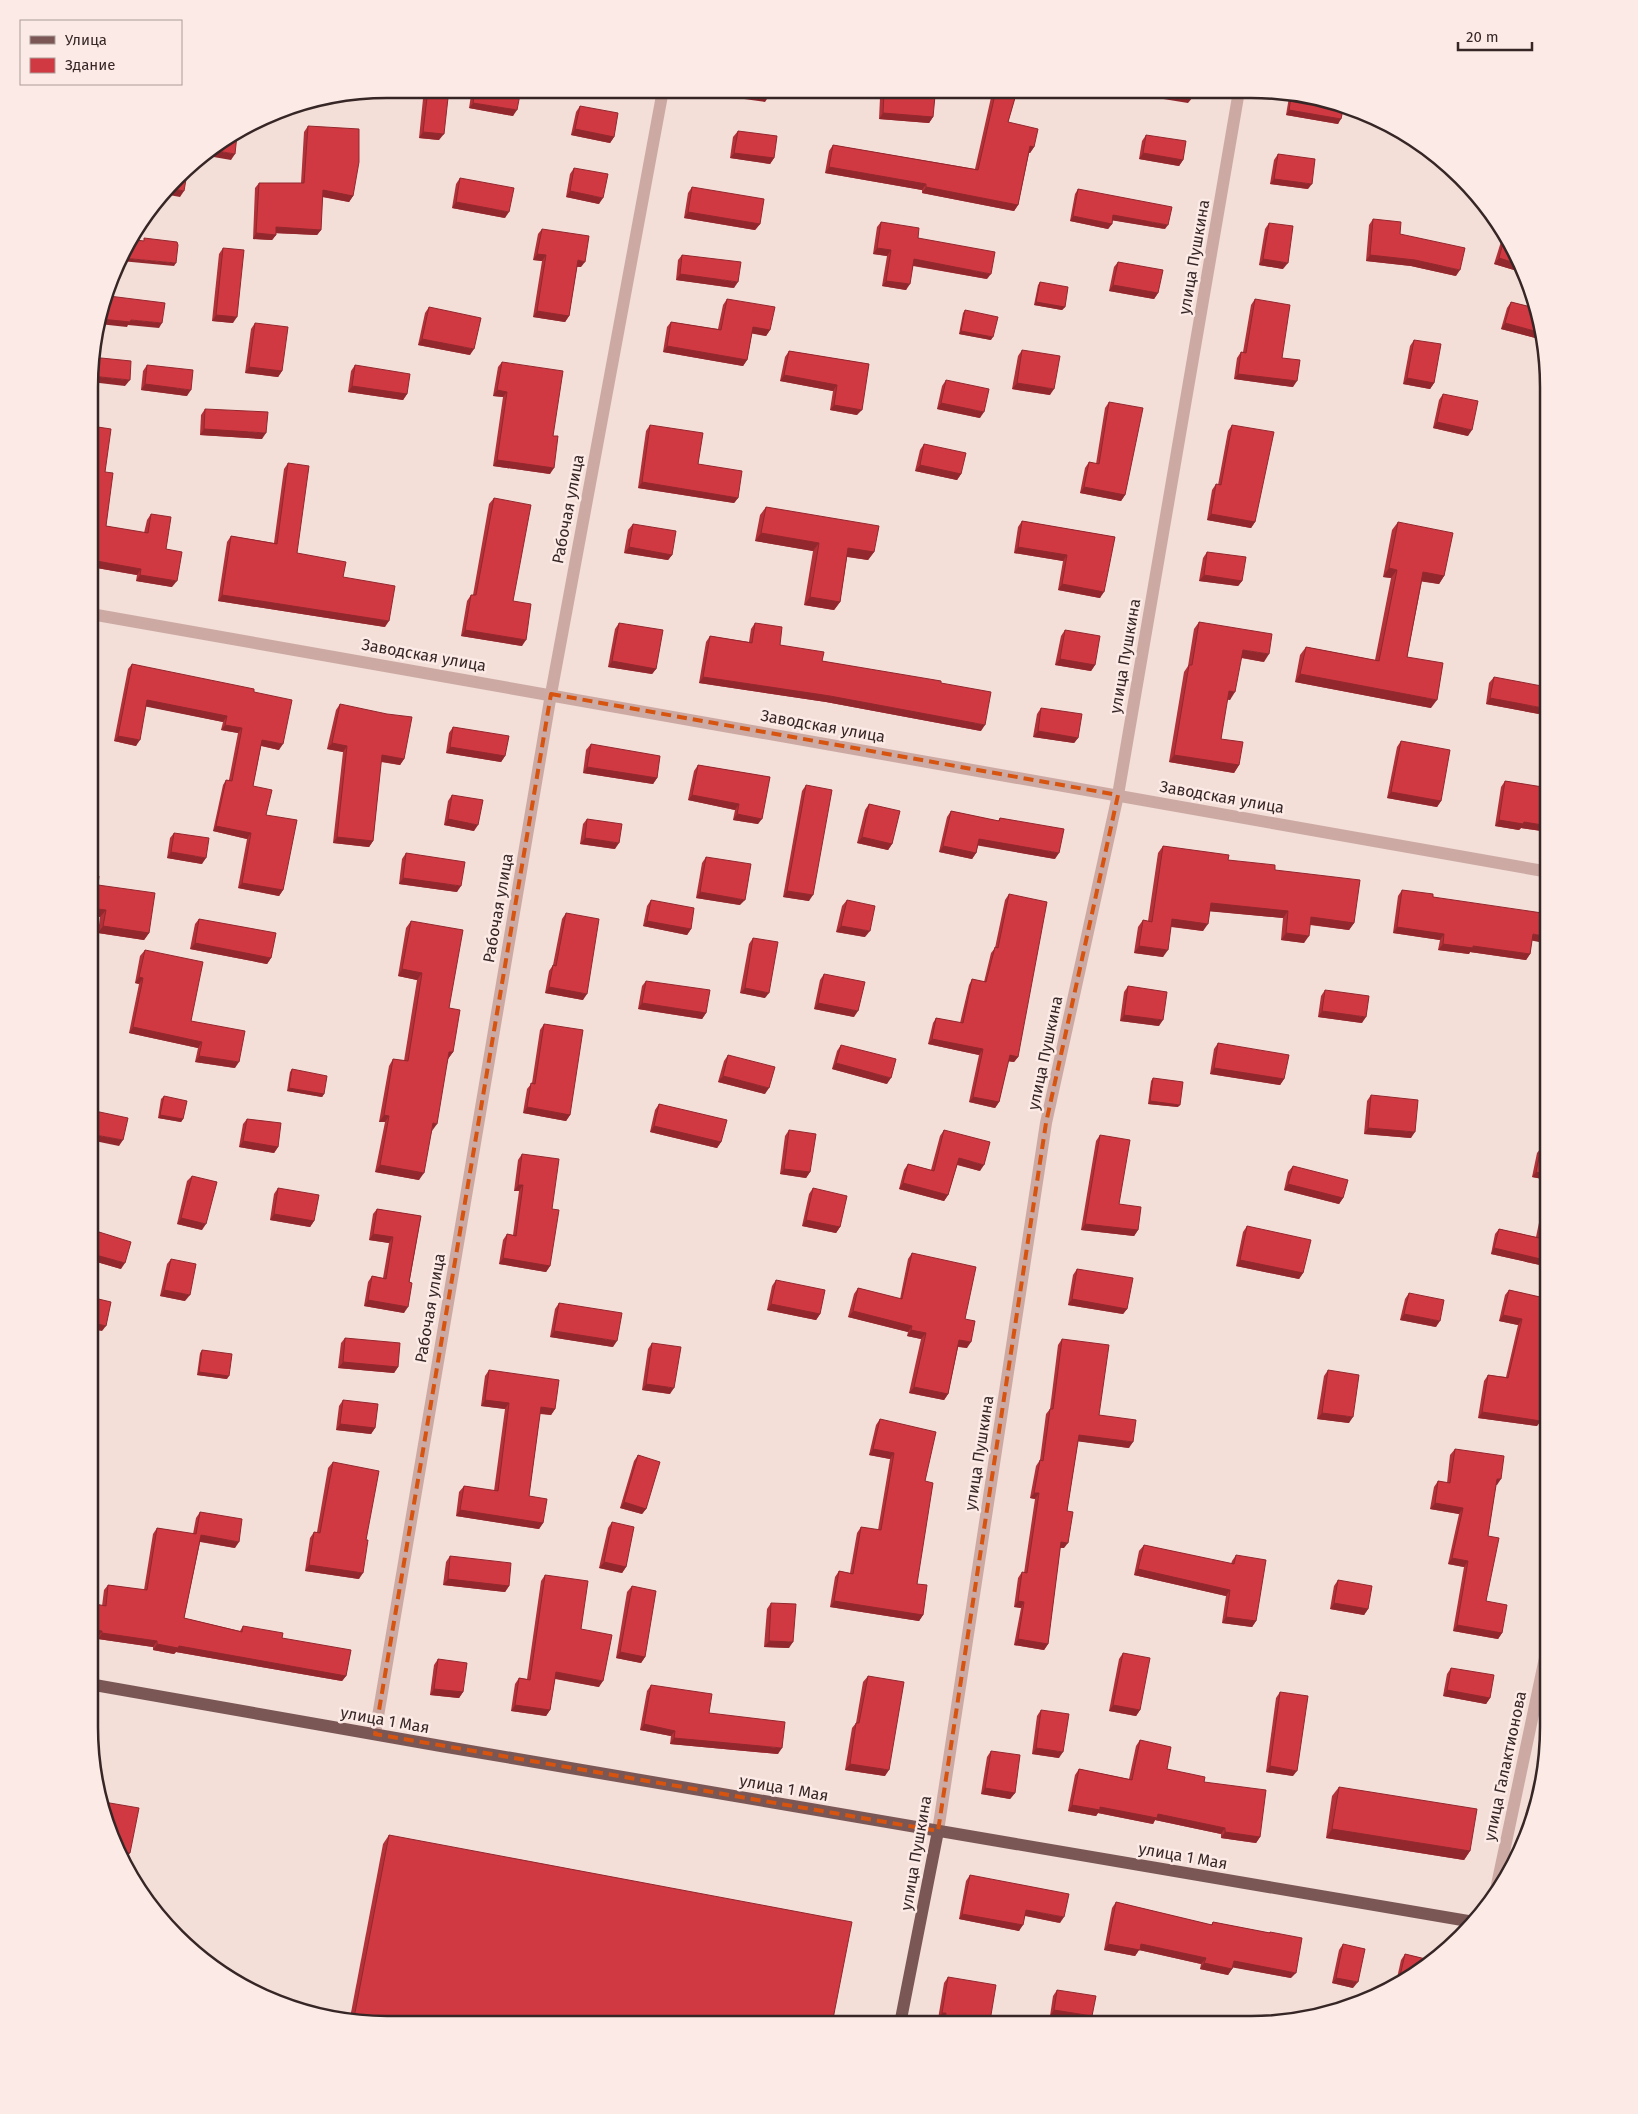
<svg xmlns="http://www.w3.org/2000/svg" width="1638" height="2114" font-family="'Fira Sans',sans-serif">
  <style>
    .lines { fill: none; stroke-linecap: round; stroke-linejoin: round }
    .minor { stroke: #ccaaa3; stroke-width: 12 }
    .major { stroke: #7a5755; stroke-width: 12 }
    .wall { fill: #b33138 }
    .shaded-wall { fill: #92282e }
    .building { fill: #d03941; stroke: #92282e }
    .marked { fill: none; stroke: #d6540f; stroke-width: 4; stroke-dasharray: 10 6; stroke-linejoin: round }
    .labels { text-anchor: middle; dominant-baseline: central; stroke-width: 5; stroke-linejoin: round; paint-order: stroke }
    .street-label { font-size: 16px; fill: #362626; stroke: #fbeae5 }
    .rim { fill: none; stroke: #362626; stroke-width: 2.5 }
  </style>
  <rect width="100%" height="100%" fill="#f3ded8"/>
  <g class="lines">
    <!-- minor -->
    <g class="minor">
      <polyline points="91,614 1549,872"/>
      <polyline points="375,1734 551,694 663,90"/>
      <polyline points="938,1831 1046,1123 1118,795 1239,91"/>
      <polyline points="1494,1899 1549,1639"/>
    </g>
    <!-- major -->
    <g class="major">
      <polyline points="89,1684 441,1746 1474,1922"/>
      <polyline points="900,2024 938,1831"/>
    </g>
  </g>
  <!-- wall -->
  <g class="wall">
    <polygon points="424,89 449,89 439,140 419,138"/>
    <polygon points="472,89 521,89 513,116 469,108"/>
    <polygon points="985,90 1017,91 1008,122 1034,147 1030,153 1029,153 1018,205 1014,211 922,193 922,190 825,173 829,151 833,145 975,169 992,93"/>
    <polygon points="1290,91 1344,105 1338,124 1286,115"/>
    <polygon points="884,92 933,117 929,123 879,119 880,98"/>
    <polygon points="580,106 614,137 610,143 571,135 576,112"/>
    <polygon points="308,126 353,196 349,202 322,197 321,230 317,235 276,233 276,235 272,240 253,239 255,188 259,183 301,183 304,132"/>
    <polygon points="738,131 774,158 770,164 730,158 733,137"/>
    <polygon points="1146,135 1183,160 1179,166 1139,159 1142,141"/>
    <polygon points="1278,154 1308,189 1270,184 1274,160"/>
    <polygon points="574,168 599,204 566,197 570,174"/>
    <polygon points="460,178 505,218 452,208 456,184"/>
    <polygon points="692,187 760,224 755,230 684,218 688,193"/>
    <polygon points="1078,189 1165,229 1112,220 1112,224 1108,229 1070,221 1075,194"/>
    <polygon points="1373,219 1400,234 1456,276 1411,266 1366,261 1369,225"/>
    <polygon points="881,222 918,238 987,279 913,266 906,290 882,286 887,256 873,254 877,227"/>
    <polygon points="1269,223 1283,269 1259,265 1265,229"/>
    <polygon points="542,229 581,267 577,267 569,316 565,322 533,317 542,261 533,260 538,234"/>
    <polygon points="1504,232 1518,254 1518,264 1514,270 1494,264"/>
    <polygon points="223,248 233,323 212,321 219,254"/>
    <polygon points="682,255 734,288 676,280 678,260"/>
    <polygon points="1118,262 1158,293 1154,299 1109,291 1114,267"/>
    <polygon points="1040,282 1065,307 1062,310 1034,305 1038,285"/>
    <polygon points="727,299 770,330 766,336 752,333 747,360 743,366 663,352 667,327 671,322 718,329 723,305"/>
    <polygon points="1255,299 1282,358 1293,387 1234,379 1237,358 1241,352 1243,352 1251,305"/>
    <polygon points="1511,302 1539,309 1543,340 1501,329 1507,308"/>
    <polygon points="429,307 470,355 418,345 425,313"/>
    <polygon points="965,310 991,340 959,334 963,313"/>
    <polygon points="255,323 282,371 278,377 245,373 251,329"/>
    <polygon points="1414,340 1434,383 1430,389 1403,384 1410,346"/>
    <polygon points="1022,350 1050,395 1012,389 1018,356"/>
    <polygon points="789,351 869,364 857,415 830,410 833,391 780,381 785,357"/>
    <polygon points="502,362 553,436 550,474 493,466 503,397 493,396 498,367"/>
    <polygon points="147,365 187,396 141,390 143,371"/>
    <polygon points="355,365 407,394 403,400 348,392 351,371"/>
    <polygon points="946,380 980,418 937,409 942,386"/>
    <polygon points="1443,394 1468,436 1433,428 1439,400"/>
    <polygon points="1109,402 1125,495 1121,501 1080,493 1085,468 1089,462 1096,464 1105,408"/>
    <polygon points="205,409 262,439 200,435 201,415"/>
    <polygon points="650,425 698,464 738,498 734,503 638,488 646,431"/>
    <polygon points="1232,425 1255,522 1251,528 1207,520 1212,490 1216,484 1218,485 1228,431"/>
    <polygon points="91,426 105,472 106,526 144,533 147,520 151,514 166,549 172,587 136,581 137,575 91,567"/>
    <polygon points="924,444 961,474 957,480 915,471 920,450"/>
    <polygon points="288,463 297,553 343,577 385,627 218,601 227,542 231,536 274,543 284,469"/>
    <polygon points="494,498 513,601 522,646 461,636 467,601 471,595 473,595 489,504"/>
    <polygon points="766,507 874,552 868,560 847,557 840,602 834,610 804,605 813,551 755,541 760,515"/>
    <polygon points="1022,521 1115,537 1100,598 1058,590 1063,561 1014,553 1018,527"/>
    <polygon points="1398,522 1444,576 1439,584 1422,581 1407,657 1431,708 1295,682 1300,655 1306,647 1375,660 1391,578 1383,577 1392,530"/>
    <polygon points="633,524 672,555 668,560 624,553 628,530"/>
    <polygon points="1207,552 1242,581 1238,586 1199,581 1203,558"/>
    <polygon points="1199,622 1264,662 1241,658 1230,700 1227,699 1221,739 1239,765 1234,773 1169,762 1184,672 1188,666 1194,629"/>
    <polygon points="619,623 656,669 652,674 608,667 615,629"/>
    <polygon points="755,623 780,645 822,661 941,683 981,731 826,702 699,683 706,642 710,636 749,642 751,629"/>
    <polygon points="1065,630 1095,665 1091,671 1055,665 1061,636"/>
    <polygon points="132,664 254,692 279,750 261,746 253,786 266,815 283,890 279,896 238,888 247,839 213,831 223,785 226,780 229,780 238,733 221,730 223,722 146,706 136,746 114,741 128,669"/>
    <polygon points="1494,677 1539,714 1486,704 1489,683"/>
    <polygon points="340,704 404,759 400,765 381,762 373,841 369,847 333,843 343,752 327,749 336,710"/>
    <polygon points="1041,708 1078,738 1074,743 1033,737 1037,714"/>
    <polygon points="453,727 505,756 501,762 446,753 449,733"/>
    <polygon points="1401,741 1441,801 1437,807 1387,798 1397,747"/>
    <polygon points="591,744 657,778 653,784 583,773 586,750"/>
    <polygon points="698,765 770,777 758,824 733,820 735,810 688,800 694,771"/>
    <polygon points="1505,781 1546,788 1549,782 1549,832 1521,828 1519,830 1495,826 1501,787"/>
    <polygon points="806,785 809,901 783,897 802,791"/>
    <polygon points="452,795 474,831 444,825 448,801"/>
    <polygon points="869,804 892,844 888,850 857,843 865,810"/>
    <polygon points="951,811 998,821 1000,818 1055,859 978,845 976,853 972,859 939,852 947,817"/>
    <polygon points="587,819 615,849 580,844 583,824"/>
    <polygon points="174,833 202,864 167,858 170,838"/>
    <polygon points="1163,846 1275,870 1354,923 1349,930 1310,925 1304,943 1281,940 1283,918 1210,911 1203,931 1171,927 1163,957 1134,953 1138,927 1143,920 1148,921 1158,853"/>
    <polygon points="406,853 457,892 399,884 402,859"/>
    <polygon points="706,857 740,905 696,898 702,863"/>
    <polygon points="98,885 149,933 144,940 98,933 100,917"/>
    <polygon points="1402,890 1433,897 1532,940 1530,954 1526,960 1470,952 1469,954 1438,950 1440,940 1393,933 1398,896"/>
    <polygon points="1009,894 1018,1057 1014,1062 1008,1061 999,1102 995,1108 969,1102 979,1055 928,1044 933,1023 936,1018 960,1023 969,985 972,979 984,982 991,953 995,948 1005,900"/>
    <polygon points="651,900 691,929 687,935 643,926 647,906"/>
    <polygon points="847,900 865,937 836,932 842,906"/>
    <polygon points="566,913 583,1000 545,993 549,971 553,965 562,919"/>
    <polygon points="199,919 271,958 267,964 190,949 195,924"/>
    <polygon points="411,921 449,1008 453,1052 448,1059 432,1131 419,1180 375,1172 385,1122 379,1122 389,1066 393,1059 404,1061 417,980 398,976 406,928"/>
    <polygon points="753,938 765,998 740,993 749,944"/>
    <polygon points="145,950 191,1021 235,1068 195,1062 198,1048 129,1033 139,984 135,983 140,956"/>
    <polygon points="824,974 854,1017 814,1009 820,980"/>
    <polygon points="646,981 706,1013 702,1019 638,1009 642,986"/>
    <polygon points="1128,986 1159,1026 1120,1021 1124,992"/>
    <polygon points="1325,990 1362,1023 1318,1017 1321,996"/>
    <polygon points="544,1024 570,1115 566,1121 523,1113 527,1089 532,1083 540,1030"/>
    <polygon points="1218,1043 1284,1079 1280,1085 1210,1074 1214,1049"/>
    <polygon points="841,1045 887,1084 832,1069 837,1051"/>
    <polygon points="728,1055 765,1094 718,1082 724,1061"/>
    <polygon points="292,1069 324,1094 322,1097 287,1091 290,1072"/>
    <polygon points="1153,1078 1178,1107 1148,1104 1151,1081"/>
    <polygon points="1371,1095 1411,1138 1364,1134 1367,1101"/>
    <polygon points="164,1096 183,1119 181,1122 158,1118 161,1099"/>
    <polygon points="659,1104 721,1142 717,1148 650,1132 655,1110"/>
    <polygon points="247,1119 278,1147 274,1153 239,1147 243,1124"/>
    <polygon points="789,1130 810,1172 806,1178 780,1174 785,1136"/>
    <polygon points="944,1130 980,1171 957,1165 948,1195 944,1201 899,1189 904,1170 908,1164 931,1170 940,1136"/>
    <polygon points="1100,1135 1119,1204 1138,1230 1134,1236 1081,1230 1096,1141"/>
    <polygon points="1541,1148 1549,1149 1549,1267 1491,1254 1495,1234 1499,1229 1536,1237 1548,1180 1532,1177 1537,1153"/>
    <polygon points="522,1154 552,1209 550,1266 546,1272 499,1264 503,1240 507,1234 513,1235 519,1191 514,1191 518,1160"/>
    <polygon points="1293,1166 1343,1198 1339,1204 1284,1190 1288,1172"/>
    <polygon points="192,1176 202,1230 177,1224 187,1181"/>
    <polygon points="278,1188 314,1221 310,1227 270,1220 274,1194"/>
    <polygon points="813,1188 840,1227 836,1233 802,1226 809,1194"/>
    <polygon points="377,1209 421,1216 404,1313 364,1306 368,1282 372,1276 383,1278 389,1243 369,1240 373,1214"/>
    <polygon points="1247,1226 1303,1273 1299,1279 1236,1266 1243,1232"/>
    <polygon points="99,1232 121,1269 90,1260 90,1254 95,1238"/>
    <polygon points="912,1253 965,1319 967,1348 958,1347 948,1394 944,1400 909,1393 921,1339 907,1336 908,1332 848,1317 854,1294 858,1288 900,1299 908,1259"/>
    <polygon points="171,1259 185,1301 160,1296 167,1264"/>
    <polygon points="1077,1269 1127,1309 1123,1314 1068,1305 1073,1275"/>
    <polygon points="776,1280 820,1314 816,1320 767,1310 772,1286"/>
    <polygon points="1509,1290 1549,1299 1543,1383 1537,1426 1478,1418 1484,1381 1488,1375 1506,1377 1518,1325 1499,1321 1505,1295"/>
    <polygon points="1409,1293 1436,1327 1400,1320 1405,1299"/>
    <polygon points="559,1303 613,1347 550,1337 555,1309"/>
    <polygon points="345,1338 398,1367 394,1373 338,1368 341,1343"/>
    <polygon points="1062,1339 1099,1415 1129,1448 1078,1441 1067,1511 1064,1548 1060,1548 1048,1644 1044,1650 1014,1645 1021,1608 1014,1607 1018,1578 1022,1572 1024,1573 1035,1499 1030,1498 1036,1466 1040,1460 1046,1414 1050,1409 1058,1345"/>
    <polygon points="652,1343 670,1394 642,1390 648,1349"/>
    <polygon points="202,1350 227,1379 197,1375 200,1353"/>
    <polygon points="489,1370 555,1409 551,1415 540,1414 529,1496 543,1523 539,1529 456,1516 459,1492 464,1486 494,1491 505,1409 481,1406 485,1376"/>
    <polygon points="1328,1370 1349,1423 1317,1419 1324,1376"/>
    <polygon points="343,1400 375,1428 371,1434 336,1430 339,1406"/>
    <polygon points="880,1419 925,1481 917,1584 923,1615 919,1621 830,1607 835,1577 839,1571 850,1573 857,1533 861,1527 878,1530 890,1459 869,1455 876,1425"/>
    <polygon points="1455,1449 1497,1485 1496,1485 1488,1536 1486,1601 1502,1633 1498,1639 1453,1631 1464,1567 1448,1564 1459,1514 1430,1509 1434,1487 1438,1481 1447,1483 1450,1455"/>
    <polygon points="638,1455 646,1509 642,1514 620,1508 634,1461"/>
    <polygon points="333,1462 359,1579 305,1571 310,1538 314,1532 317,1532 328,1468"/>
    <polygon points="200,1512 235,1548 200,1542 184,1618 240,1631 243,1626 282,1638 346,1676 342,1681 176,1652 174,1654 153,1650 153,1647 98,1639 104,1590 108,1585 144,1590 153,1534 157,1528 193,1534 196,1518"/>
    <polygon points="612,1522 626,1567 622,1573 599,1568 608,1528"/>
    <polygon points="1144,1545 1231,1564 1232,1561 1236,1555 1256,1621 1252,1627 1222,1623 1226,1596 1134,1575 1139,1551"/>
    <polygon points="450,1556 509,1586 505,1592 443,1585 446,1562"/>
    <polygon points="545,1575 581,1629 599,1687 555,1679 550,1710 546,1716 511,1711 515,1684 519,1678 527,1679 541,1581"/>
    <polygon points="1338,1580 1368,1609 1364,1615 1330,1609 1334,1586"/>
    <polygon points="632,1586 645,1657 641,1663 616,1658 627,1592"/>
    <polygon points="771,1603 789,1648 764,1647 767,1609"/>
    <polygon points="1123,1653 1140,1710 1136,1716 1109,1711 1119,1659"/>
    <polygon points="438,1659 463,1692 459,1698 430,1695 434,1665"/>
    <polygon points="1451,1668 1490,1698 1486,1704 1443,1696 1447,1674"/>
    <polygon points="868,1676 885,1776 845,1770 852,1728 856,1723 863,1682"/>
    <polygon points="651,1685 709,1713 778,1754 670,1744 671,1736 640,1730 647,1691"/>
    <polygon points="1280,1692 1293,1776 1266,1772 1276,1698"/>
    <polygon points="1041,1710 1059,1758 1032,1754 1037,1716"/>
    <polygon points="1140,1740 1167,1769 1204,1782 1260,1837 1256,1843 1221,1838 1221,1834 1155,1820 1153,1824 1098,1813 1096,1816 1068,1811 1075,1775 1079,1769 1129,1779 1136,1746"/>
    <polygon points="991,1751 1015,1793 1010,1799 981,1794 987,1757"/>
    <polygon points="1339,1787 1470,1851 1464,1860 1326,1838 1332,1796"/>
    <polygon points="389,1835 832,2024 349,2023 383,1844"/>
    <polygon points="970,1875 1060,1923 1025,1916 1019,1931 959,1919 966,1881"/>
    <polygon points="1116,1902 1211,1925 1213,1922 1269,1933 1270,1932 1291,1978 1233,1967 1232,1969 1228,1975 1200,1969 1201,1964 1139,1950 1135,1956 1104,1950 1112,1908"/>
    <polygon points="1343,1944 1353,1988 1332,1983 1339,1950"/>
    <polygon points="1405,1954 1434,1961 1395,1987 1401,1960"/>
    <polygon points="948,1977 988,2025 941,2024 942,2019 938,2019 944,1983"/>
    <polygon points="1057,1990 1088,2022 1050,2016 1053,1996"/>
  </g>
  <!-- shaded-wall -->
  <g class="shaded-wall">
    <polygon points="711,90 726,90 769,96 765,102 708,94"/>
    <polygon points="985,90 994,90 992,93"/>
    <polygon points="1128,91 1155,91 1193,97 1188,103 1151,97"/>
    <polygon points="473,103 517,110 513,116 469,108"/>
    <polygon points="1289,110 1341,119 1338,124 1286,115"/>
    <polygon points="883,113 933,117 929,123 879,119"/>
    <polygon points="575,129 614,137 610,143 571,135"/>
    <polygon points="423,132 444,134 439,140 419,138"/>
    <polygon points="1030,146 1034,147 1030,153 1026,152"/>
    <polygon points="211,150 235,154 231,160 202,155"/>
    <polygon points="734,153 774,158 770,164 730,158"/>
    <polygon points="1143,153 1183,160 1179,166 1139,159"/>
    <polygon points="829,167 926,184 922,190 825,173"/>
    <polygon points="1274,179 1312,184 1308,189 1270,184"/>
    <polygon points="926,187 1018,205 1014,211 922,193"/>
    <polygon points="169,188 184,191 180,197 164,194"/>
    <polygon points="323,190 353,196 349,202 319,196"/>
    <polygon points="570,191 603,198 599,204 566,197"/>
    <polygon points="456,202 509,212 505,218 452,208"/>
    <polygon points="688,212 760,224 755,230 684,218"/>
    <polygon points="1113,215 1168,225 1165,229 1110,220"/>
    <polygon points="1073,216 1112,224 1108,229 1070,221"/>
    <polygon points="276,227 321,230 317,235 272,233"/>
    <polygon points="256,233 276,235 272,240 253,239"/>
    <polygon points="877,248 891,250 887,256 873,254"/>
    <polygon points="537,254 546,255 542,261 533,260"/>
    <polygon points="1370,255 1415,260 1460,270 1456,276 1411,266 1366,261"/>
    <polygon points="122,258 176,263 174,266 121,261"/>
    <polygon points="1499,258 1518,264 1514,270 1494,264"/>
    <polygon points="914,259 991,274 987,279 910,265"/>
    <polygon points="1263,259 1288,263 1283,269 1259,265"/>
    <polygon points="578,260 585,262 581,267 574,266"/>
    <polygon points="680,274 738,282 734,288 676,280"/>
    <polygon points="886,281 910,284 906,290 882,286"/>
    <polygon points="1113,285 1158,293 1154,299 1109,291"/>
    <polygon points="1036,302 1065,307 1062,310 1034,305"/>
    <polygon points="537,311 569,316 565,322 533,317"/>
    <polygon points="216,315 237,317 233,323 212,321"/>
    <polygon points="101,319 131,320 162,323 159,328 128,325 127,327 99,324"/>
    <polygon points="1505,323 1542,333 1543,340 1501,329"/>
    <polygon points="753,327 770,330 766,336 749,333"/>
    <polygon points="961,331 993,337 991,340 959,334"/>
    <polygon points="422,339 474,349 470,355 418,345"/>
    <polygon points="667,346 747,360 743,366 663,352"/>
    <polygon points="249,367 282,371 278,377 245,373"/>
    <polygon points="1238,374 1297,381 1293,387 1234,379"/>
    <polygon points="784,375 837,385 833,391 780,381"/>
    <polygon points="91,376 130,380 125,386 91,382"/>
    <polygon points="1407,378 1434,383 1430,389 1403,384"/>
    <polygon points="1017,383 1054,389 1050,395 1012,389"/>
    <polygon points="145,384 191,390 187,396 141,390"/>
    <polygon points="352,386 407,394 403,400 348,392"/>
    <polygon points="497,390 507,392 503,397 493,396"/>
    <polygon points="941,403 984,412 980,418 937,409"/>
    <polygon points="834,405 862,410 857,415 830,410"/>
    <polygon points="1437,422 1472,430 1468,436 1433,428"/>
    <polygon points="204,429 266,433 262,439 200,435"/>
    <polygon points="497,460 554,468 550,474 493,466"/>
    <polygon points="920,465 961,474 957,480 915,471"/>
    <polygon points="642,482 738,498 734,503 638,488"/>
    <polygon points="1084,487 1125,495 1121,501 1080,493"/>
    <polygon points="1211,514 1255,522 1251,528 1207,520"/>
    <polygon points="761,533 819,543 813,551 755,541"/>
    <polygon points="629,547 672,555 668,560 624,553"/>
    <polygon points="1018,547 1067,555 1063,561 1014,553"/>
    <polygon points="848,548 874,552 868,560 843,556"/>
    <polygon points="91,560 141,569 137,575 91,567"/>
    <polygon points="1389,568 1397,570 1391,578 1383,577"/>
    <polygon points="1423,572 1444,576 1439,584 1418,581"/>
    <polygon points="140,575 177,581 172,587 136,581"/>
    <polygon points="1204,575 1242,581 1238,586 1199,581"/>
    <polygon points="1062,584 1104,592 1100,598 1058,590"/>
    <polygon points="222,595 389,621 385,627 218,601"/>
    <polygon points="810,597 840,602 834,610 804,605"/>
    <polygon points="465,630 526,640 522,646 461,636"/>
    <polygon points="1243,650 1269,654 1264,662 1238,657"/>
    <polygon points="1060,659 1095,665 1091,671 1055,665"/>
    <polygon points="612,661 656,669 652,674 608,667"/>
    <polygon points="1300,674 1437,700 1431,708 1295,682"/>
    <polygon points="703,677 830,696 985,725 981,731 826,702 699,683"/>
    <polygon points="1229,691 1235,692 1230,700 1223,699"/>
    <polygon points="1490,698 1543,708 1539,714 1486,704"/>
    <polygon points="147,700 227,716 223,722 143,706"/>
    <polygon points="225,725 242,728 238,733 221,730"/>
    <polygon points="1038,731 1078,738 1074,743 1033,737"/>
    <polygon points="118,736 140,740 136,746 114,741"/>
    <polygon points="262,740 283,744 279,750 258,745"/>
    <polygon points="332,743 347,746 343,752 327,749"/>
    <polygon points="450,747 505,756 501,762 446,753"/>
    <polygon points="382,755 404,759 400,765 378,761"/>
    <polygon points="1174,755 1239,765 1234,773 1169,762"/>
    <polygon points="587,767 657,778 653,784 583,773"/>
    <polygon points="1391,792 1441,801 1437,807 1387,798"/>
    <polygon points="692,795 739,804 735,810 688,800"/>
    <polygon points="737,814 762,819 758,824 733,820"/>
    <polygon points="448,819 478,825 474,831 444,825"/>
    <polygon points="1499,820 1524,822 1549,826 1549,832 1521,828 1519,830 1495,826"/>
    <polygon points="216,826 251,833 247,839 213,831"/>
    <polygon points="337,837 373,841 369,847 333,843"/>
    <polygon points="862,837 892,844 888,850 857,843"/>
    <polygon points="585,838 619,843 615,849 580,844"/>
    <polygon points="979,839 1059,853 1055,859 975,845"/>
    <polygon points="943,846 976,853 972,859 939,852"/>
    <polygon points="171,852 206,858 202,864 167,858"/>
    <polygon points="403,878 461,886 457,892 399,884"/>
    <polygon points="242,883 283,890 279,896 238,888"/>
    <polygon points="787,891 813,895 809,901 783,897"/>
    <polygon points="700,892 745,900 740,905 696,898"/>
    <polygon points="1211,903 1288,911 1283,918 1206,911"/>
    <polygon points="90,908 106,910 100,917 90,916"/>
    <polygon points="1311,917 1354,923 1349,930 1306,924"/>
    <polygon points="1172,919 1208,924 1203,931 1167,926"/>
    <polygon points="647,921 691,929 687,935 643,926"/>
    <polygon points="103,926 149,933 144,940 98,933"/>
    <polygon points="841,926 870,931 865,937 836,932"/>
    <polygon points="1397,927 1444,934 1440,940 1393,933"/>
    <polygon points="1286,933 1309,936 1304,943 1281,940"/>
    <polygon points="1533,934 1549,937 1549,944 1529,940"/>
    <polygon points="195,943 271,958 267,964 190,949"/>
    <polygon points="1443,944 1473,946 1530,954 1526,960 1470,952 1469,954 1438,950"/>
    <polygon points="1139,946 1168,950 1163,957 1134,953"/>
    <polygon points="402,969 422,973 417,980 398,976"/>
    <polygon points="139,977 143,978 139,984 135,983"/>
    <polygon points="549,987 587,994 583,1000 545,993"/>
    <polygon points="745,988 769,993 765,998 740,993"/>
    <polygon points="642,1003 706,1013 702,1019 638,1009"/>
    <polygon points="818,1003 858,1011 854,1017 814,1009"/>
    <polygon points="1322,1011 1366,1017 1362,1023 1318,1017"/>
    <polygon points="1124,1015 1163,1020 1159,1026 1120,1021"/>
    <polygon points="133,1027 202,1042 198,1048 129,1033"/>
    <polygon points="932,1039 983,1049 979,1055 928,1044"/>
    <polygon points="449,1052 453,1052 448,1059 444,1058"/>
    <polygon points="1010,1055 1018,1057 1014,1062 1006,1061"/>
    <polygon points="199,1056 239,1062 235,1068 195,1062"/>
    <polygon points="836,1063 891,1078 887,1084 832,1069"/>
    <polygon points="1214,1068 1284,1079 1280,1085 1210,1074"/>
    <polygon points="723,1076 769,1088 765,1094 718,1082"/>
    <polygon points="289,1088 324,1094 322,1097 287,1091"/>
    <polygon points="973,1097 999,1102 995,1108 969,1102"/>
    <polygon points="1150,1101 1180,1105 1178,1107 1148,1104"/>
    <polygon points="527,1107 570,1115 566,1121 523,1113"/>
    <polygon points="160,1115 183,1119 181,1122 158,1118"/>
    <polygon points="384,1115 389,1116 385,1122 379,1122"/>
    <polygon points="433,1123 437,1124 432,1131"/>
    <polygon points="654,1126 721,1142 717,1148 650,1132"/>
    <polygon points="1368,1128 1415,1132 1411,1138 1364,1134"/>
    <polygon points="90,1134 123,1140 119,1146 90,1140"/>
    <polygon points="243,1141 278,1147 274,1153 239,1147"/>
    <polygon points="959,1158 984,1165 980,1171 955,1164"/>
    <polygon points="380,1165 424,1173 419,1180 375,1172"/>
    <polygon points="784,1169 810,1172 806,1178 780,1174"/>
    <polygon points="1536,1172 1549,1175 1549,1179 1548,1180 1532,1177"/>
    <polygon points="903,1183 948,1195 944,1201 899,1189"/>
    <polygon points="1288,1184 1343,1198 1339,1204 1284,1190"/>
    <polygon points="518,1185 523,1185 519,1191 514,1191"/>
    <polygon points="274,1214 314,1221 310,1227 270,1220"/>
    <polygon points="181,1218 206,1224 202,1230 177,1224"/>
    <polygon points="806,1220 840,1227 836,1233 802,1226"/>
    <polygon points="1085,1224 1138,1230 1134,1236 1081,1230"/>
    <polygon points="373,1234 393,1237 389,1243 369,1240"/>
    <polygon points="1494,1248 1549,1261 1549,1267 1491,1254"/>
    <polygon points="92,1254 125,1263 121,1269 90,1260 90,1257"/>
    <polygon points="503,1258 550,1266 546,1272 499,1264"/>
    <polygon points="1240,1260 1303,1273 1299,1279 1236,1266"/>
    <polygon points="164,1290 190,1295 185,1301 160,1296"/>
    <polygon points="1072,1299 1127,1309 1123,1314 1068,1305"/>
    <polygon points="368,1300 408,1307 404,1313 364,1306"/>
    <polygon points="771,1304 820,1314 816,1320 767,1310"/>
    <polygon points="853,1311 912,1326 908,1332 848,1317"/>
    <polygon points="1404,1314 1440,1321 1436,1327 1400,1320"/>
    <polygon points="1503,1315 1522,1319 1518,1325 1499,1321"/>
    <polygon points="90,1322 106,1326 102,1331 90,1329"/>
    <polygon points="911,1330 926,1333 921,1339 907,1336"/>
    <polygon points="554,1331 617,1341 613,1347 550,1337"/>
    <polygon points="959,1340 971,1342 967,1348 955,1346"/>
    <polygon points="343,1362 398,1367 394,1373 338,1368"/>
    <polygon points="199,1372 229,1376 227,1379 197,1375"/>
    <polygon points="646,1384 674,1388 670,1394 642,1390"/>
    <polygon points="914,1387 948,1394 944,1400 909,1393"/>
    <polygon points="485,1400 509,1403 505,1409 481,1406"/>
    <polygon points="541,1407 555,1409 551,1415 537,1413"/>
    <polygon points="1482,1412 1541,1421 1537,1426 1478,1418"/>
    <polygon points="1322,1413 1353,1417 1349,1423 1317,1419"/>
    <polygon points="340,1424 375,1428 371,1434 336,1430"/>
    <polygon points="1079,1435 1133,1442 1129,1448 1075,1441"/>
    <polygon points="873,1449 894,1453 890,1459 869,1455"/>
    <polygon points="1497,1479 1501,1479 1497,1485 1493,1485"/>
    <polygon points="1034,1493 1039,1493 1035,1499 1030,1498"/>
    <polygon points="624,1502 646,1509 642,1514 620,1508"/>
    <polygon points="1435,1503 1463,1508 1459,1514 1430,1509"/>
    <polygon points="460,1510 543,1523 539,1529 456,1516"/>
    <polygon points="201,1535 239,1542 235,1548 197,1541"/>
    <polygon points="1061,1542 1068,1543 1064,1548 1057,1547"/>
    <polygon points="1452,1558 1468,1561 1464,1567 1448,1564"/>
    <polygon points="604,1562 626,1567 622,1573 599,1568"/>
    <polygon points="309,1565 363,1573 359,1579 305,1571"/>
    <polygon points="1138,1569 1230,1590 1226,1596 1134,1575"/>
    <polygon points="448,1579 509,1586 505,1592 443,1585"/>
    <polygon points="834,1601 923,1615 919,1621 830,1607"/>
    <polygon points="1018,1601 1024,1602 1021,1608 1014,1607"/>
    <polygon points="1334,1603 1368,1609 1364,1615 1330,1609"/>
    <polygon points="1226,1617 1256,1621 1252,1627 1222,1623"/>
    <polygon points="1457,1625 1502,1633 1498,1639 1453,1631"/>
    <polygon points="89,1629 102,1631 98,1637 89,1636"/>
    <polygon points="102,1633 157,1641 153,1647 98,1639"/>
    <polygon points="1018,1639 1048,1644 1044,1650 1014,1645"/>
    <polygon points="769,1641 793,1642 789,1648 764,1647"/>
    <polygon points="157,1644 179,1646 346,1676 342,1681 176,1652 174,1654 153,1650"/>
    <polygon points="620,1652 645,1657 641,1663 616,1658"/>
    <polygon points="556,1672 603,1681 599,1687 552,1678"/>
    <polygon points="434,1689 463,1692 459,1698 430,1695"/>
    <polygon points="1447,1690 1490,1698 1486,1704 1443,1696"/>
    <polygon points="515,1705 550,1710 546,1716 511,1711"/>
    <polygon points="1113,1705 1140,1710 1136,1716 1109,1711"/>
    <polygon points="644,1724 675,1731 671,1736 640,1730"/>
    <polygon points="674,1738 782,1748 778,1754 670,1744"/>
    <polygon points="1036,1748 1063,1752 1059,1758 1032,1754"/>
    <polygon points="850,1764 889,1770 885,1776 845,1770"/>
    <polygon points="1270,1766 1297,1771 1293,1776 1266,1772"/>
    <polygon points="985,1788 1015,1793 1010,1799 981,1794"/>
    <polygon points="1072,1805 1100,1807 1158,1814 1225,1828 1221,1834 1155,1820 1153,1824 1098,1813 1096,1816 1068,1811"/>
    <polygon points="1332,1829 1470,1851 1464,1860 1326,1838"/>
    <polygon points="1225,1832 1260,1837 1256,1843 1221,1838"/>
    <polygon points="116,1851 130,1853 126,1859 119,1858"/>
    <polygon points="1026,1910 1064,1917 1060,1923 1022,1915"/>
    <polygon points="962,1914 1023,1925 1019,1931 959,1919"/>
    <polygon points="1108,1944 1141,1944 1206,1958 1201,1964 1139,1950 1135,1956 1104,1950"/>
    <polygon points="1234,1961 1296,1973 1291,1978 1230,1967"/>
    <polygon points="1204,1963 1232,1969 1228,1975 1200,1969"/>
    <polygon points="1336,1978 1358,1982 1353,1988 1332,1983"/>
    <polygon points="1054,2010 1092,2016 1088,2022 1050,2016"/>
    <polygon points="942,2013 946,2013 942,2019 938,2019"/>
    <polygon points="978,2019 990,2021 988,2025 974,2024"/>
  </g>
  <!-- building -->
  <g class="building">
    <polygon points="428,89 449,89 444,134 423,132"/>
    <polygon points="475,89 521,89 517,110 473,103"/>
    <polygon points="726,90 770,90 769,96"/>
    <polygon points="996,90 1017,91 1008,122 1038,129 1034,147 1030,146 1018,205 926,187 926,184 829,167 833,145 978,170"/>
    <polygon points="1155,91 1194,91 1193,97"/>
    <polygon points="884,92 935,96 933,117 883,113"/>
    <polygon points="1292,92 1344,105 1341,119 1289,110"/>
    <polygon points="580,106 618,113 614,137 575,129"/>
    <polygon points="308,126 359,129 359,162 353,196 323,190 321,230 276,227 276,235 256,233 259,183 304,183"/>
    <polygon points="738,131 777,136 774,158 734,153"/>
    <polygon points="237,135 235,154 211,150"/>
    <polygon points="1146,135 1186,141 1183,160 1143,153"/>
    <polygon points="1278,154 1315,159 1312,184 1274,179"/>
    <polygon points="186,167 188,168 184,191 169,188"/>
    <polygon points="574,168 608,174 603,198 570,191"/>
    <polygon points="460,178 514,188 509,212 456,202"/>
    <polygon points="692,187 764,199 760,224 688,212"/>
    <polygon points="1078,189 1172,207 1168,225 1113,215 1112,224 1073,216"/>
    <polygon points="1373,219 1401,222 1400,234 1465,248 1460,270 1415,260 1370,255"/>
    <polygon points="881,222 919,228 918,238 995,252 991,274 914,259 910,284 886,281 891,250 877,248"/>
    <polygon points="1269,223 1293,226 1288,263 1263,259"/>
    <polygon points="542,229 589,236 585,262 578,260 569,316 537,311 546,255 537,254"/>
    <polygon points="1505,235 1518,254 1520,258 1518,264 1499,258"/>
    <polygon points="144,238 177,242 178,245 176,263 122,258 128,239 144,241"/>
    <polygon points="223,248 244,250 237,317 216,315"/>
    <polygon points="682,255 741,262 738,282 680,274"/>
    <polygon points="1118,262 1163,270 1158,293 1113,285"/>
    <polygon points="1040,282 1068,287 1065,307 1036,302"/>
    <polygon points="109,296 165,303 162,323 131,320 130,322 101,319"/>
    <polygon points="727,299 775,307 770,330 753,327 747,360 667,346 671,322 721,330"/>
    <polygon points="1255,299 1290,305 1282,358 1300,360 1297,381 1238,374 1241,352 1246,353"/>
    <polygon points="1511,302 1539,309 1542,333 1505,323"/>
    <polygon points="429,307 481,318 474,349 422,339"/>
    <polygon points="965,310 998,317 993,337 961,331"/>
    <polygon points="255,323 288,327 282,371 249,367"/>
    <polygon points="1414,340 1441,344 1434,383 1407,378"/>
    <polygon points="1022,350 1060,356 1054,389 1017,383"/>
    <polygon points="789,351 869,364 862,410 834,405 837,385 784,375"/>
    <polygon points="91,357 131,361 130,380 91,376"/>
    <polygon points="502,362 563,371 553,436 558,436 554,468 497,460 507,392 497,390"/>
    <polygon points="147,365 193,370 191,390 145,384"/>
    <polygon points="355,365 410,374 407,394 352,386"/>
    <polygon points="946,380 989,389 984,412 941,403"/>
    <polygon points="1443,394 1478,401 1472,430 1437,422"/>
    <polygon points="1109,402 1143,408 1125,495 1084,487 1089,462 1099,464"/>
    <polygon points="205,409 268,412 266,433 204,429"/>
    <polygon points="650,425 703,433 698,464 742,471 738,498 642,482"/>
    <polygon points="1232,425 1274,432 1255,522 1211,514 1216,484 1221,485"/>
    <polygon points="91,426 111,429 105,472 113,473 106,526 148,533 151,514 171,517 166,549 182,552 177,581 140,575 141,569 91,560"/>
    <polygon points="924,444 966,453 961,474 920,465"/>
    <polygon points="288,463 309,466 297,553 346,562 343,577 395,586 389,621 222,595 231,536 277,544"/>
    <polygon points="494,498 531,505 513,601 531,604 526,640 465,630 471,595 476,595"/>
    <polygon points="766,507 879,526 874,552 848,548 840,602 810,597 819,543 761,533"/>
    <polygon points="1022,521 1115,537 1104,592 1062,584 1067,555 1018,547"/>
    <polygon points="1398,522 1453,533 1444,576 1423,572 1407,657 1443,663 1437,700 1300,674 1306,647 1379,661 1397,570 1389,568"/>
    <polygon points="633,524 676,531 672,555 629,547"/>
    <polygon points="1207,552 1246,557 1242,581 1204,575"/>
    <polygon points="1199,622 1272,634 1269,654 1243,650 1235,692 1229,691 1221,739 1243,742 1239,765 1174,755 1189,665 1192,665"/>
    <polygon points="619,623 663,630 656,669 612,661"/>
    <polygon points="755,623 782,627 780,645 824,652 822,661 941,681 941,683 991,692 985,725 830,696 703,677 710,636 752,643"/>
    <polygon points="1065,630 1100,636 1095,665 1060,659"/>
    <polygon points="132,664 254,689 254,692 292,700 283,744 262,740 253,786 272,790 266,815 297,820 283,890 242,883 251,833 216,826 226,780 232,781 242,728 225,725 227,716 147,700 140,740 118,736"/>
    <polygon points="1494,677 1547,687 1543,708 1490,698"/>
    <polygon points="340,704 387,714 412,717 404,759 382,755 373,841 337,837 347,746 332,743"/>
    <polygon points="1041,708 1082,714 1078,738 1038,731"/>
    <polygon points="453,727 509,736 505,756 450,747"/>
    <polygon points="1401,741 1450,750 1441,801 1391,792"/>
    <polygon points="591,744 660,756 657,778 587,767"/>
    <polygon points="698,765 770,777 762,819 737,814 739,804 692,795"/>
    <polygon points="1505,781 1549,788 1549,826 1524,822 1523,824 1499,820"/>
    <polygon points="806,785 832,790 813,895 787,891"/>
    <polygon points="452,795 483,800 478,825 448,819"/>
    <polygon points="869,804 900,811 892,844 862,837"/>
    <polygon points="951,811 999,821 1000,818 1064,829 1059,853 979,839 976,853 943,846"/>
    <polygon points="587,819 622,824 619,843 585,838"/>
    <polygon points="174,833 209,838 206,858 171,852"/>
    <polygon points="1163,846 1229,855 1228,860 1275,865 1275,870 1360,880 1354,923 1311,917 1309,936 1286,933 1288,911 1211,903 1208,924 1172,919 1168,950 1139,946 1143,920 1152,922"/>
    <polygon points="406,853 465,862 461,886 403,878"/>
    <polygon points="706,857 751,864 745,900 700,892"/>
    <polygon points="90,874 99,876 98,885 155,893 149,933 103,926 106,910 90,908"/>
    <polygon points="1402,890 1433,894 1433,897 1549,914 1549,937 1533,934 1530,954 1473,946 1473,948 1443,944 1444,934 1397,927"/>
    <polygon points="1009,894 1047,902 1018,1057 1010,1055 999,1102 973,1097 983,1049 932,1039 936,1018 963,1023 972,979 986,982 995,947 998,948"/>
    <polygon points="651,900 694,908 691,929 647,921"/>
    <polygon points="847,900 875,906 870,931 841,926"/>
    <polygon points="566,913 599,919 587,994 549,987 553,965 556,966"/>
    <polygon points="199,919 276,933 271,958 195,943"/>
    <polygon points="411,921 463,930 449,1008 460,1010 453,1052 449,1052 437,1124 433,1123 424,1173 380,1165 389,1116 384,1115 393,1059 408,1061 422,973 402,969"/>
    <polygon points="753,938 778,942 769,993 745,988"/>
    <polygon points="145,950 203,962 191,1021 245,1031 239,1062 199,1056 202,1042 133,1027 143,978 139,977"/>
    <polygon points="824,974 865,982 858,1011 818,1003"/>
    <polygon points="646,981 710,990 706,1013 642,1003"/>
    <polygon points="1128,986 1167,992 1163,1020 1124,1015"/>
    <polygon points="1325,990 1369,996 1366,1017 1322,1011"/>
    <polygon points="544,1024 583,1030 570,1115 527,1107 531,1083 535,1084"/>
    <polygon points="1218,1043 1289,1055 1284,1079 1214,1068"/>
    <polygon points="841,1045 896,1059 891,1078 836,1063"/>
    <polygon points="728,1055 775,1067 769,1088 723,1076"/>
    <polygon points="292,1069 327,1076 324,1094 289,1088"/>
    <polygon points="1153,1078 1183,1082 1180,1105 1150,1101"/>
    <polygon points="1371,1095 1418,1100 1415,1132 1368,1128"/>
    <polygon points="164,1096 187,1101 183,1119 160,1115"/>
    <polygon points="659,1104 727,1120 721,1142 654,1126"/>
    <polygon points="90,1110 128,1118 123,1140 90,1134"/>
    <polygon points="247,1119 281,1123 278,1147 243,1141"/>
    <polygon points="789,1130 816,1134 810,1172 784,1169"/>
    <polygon points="944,1130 990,1142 984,1165 959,1158 948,1195 903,1183 908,1164 934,1171"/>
    <polygon points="1100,1135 1130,1140 1119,1204 1141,1207 1138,1230 1085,1224"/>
    <polygon points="1541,1148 1549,1149 1549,1175 1536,1172"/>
    <polygon points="522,1154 559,1159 552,1209 559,1210 550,1266 503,1258 507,1234 516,1236 523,1185 518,1185"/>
    <polygon points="1293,1166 1348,1180 1343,1198 1288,1184"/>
    <polygon points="192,1176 217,1182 206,1224 181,1218"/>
    <polygon points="278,1188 319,1195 314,1221 274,1214"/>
    <polygon points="813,1188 847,1196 840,1227 806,1220"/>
    <polygon points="1549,1188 1549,1261 1494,1248 1499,1229 1539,1238"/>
    <polygon points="377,1209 421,1216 409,1282 412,1283 408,1307 368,1300 372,1276 386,1279 393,1237 373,1234"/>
    <polygon points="1247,1226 1311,1240 1303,1273 1240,1260"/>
    <polygon points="99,1232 131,1242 125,1263 92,1254"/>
    <polygon points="912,1253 976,1267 965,1319 975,1321 971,1342 959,1340 948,1394 914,1387 926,1333 911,1330 912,1326 853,1311 858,1288 902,1299"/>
    <polygon points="171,1259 196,1264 190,1295 164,1290"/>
    <polygon points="1077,1269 1133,1278 1127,1309 1072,1299"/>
    <polygon points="776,1280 825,1290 820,1314 771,1304"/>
    <polygon points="1509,1290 1549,1299 1549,1356 1543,1383 1546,1384 1541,1421 1482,1412 1488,1375 1508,1378 1522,1319 1503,1315"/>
    <polygon points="1409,1293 1444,1300 1440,1321 1404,1314"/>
    <polygon points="90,1297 111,1302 106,1326 90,1322"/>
    <polygon points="559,1303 622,1313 617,1341 554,1331"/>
    <polygon points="345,1338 400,1343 398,1367 343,1362"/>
    <polygon points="1062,1339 1109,1345 1099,1415 1136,1420 1133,1442 1079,1435 1067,1511 1073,1512 1068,1543 1061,1542 1048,1644 1018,1639 1024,1602 1018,1601 1022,1572 1027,1573 1039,1493 1034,1493 1040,1460 1043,1461 1050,1409 1053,1409"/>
    <polygon points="652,1343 681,1347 674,1388 646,1384"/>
    <polygon points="202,1350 232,1354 229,1376 199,1372"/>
    <polygon points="489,1370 559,1380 555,1409 541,1407 529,1496 547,1499 543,1523 460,1510 464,1486 498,1491 509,1403 485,1400"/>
    <polygon points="1328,1370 1359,1375 1353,1417 1322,1413"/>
    <polygon points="343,1400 378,1404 375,1428 340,1424"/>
    <polygon points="880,1419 936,1432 925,1481 933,1483 917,1584 927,1585 923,1615 834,1601 839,1571 853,1574 861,1527 881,1530 894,1453 873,1449"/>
    <polygon points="1455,1449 1504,1456 1501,1479 1497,1479 1488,1536 1499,1538 1486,1601 1507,1605 1502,1633 1457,1625 1468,1561 1452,1558 1463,1508 1435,1503 1438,1481 1450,1483"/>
    <polygon points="638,1455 660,1462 646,1509 624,1502"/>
    <polygon points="333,1462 379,1471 366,1540 368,1540 363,1573 309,1565 314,1532 320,1533"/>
    <polygon points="200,1512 242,1519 239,1542 201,1535 184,1618 242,1632 243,1626 283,1633 282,1638 351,1650 346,1676 179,1646 178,1648 157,1644 157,1641 102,1633 102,1631 89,1629 89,1603 106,1606 108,1585 147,1590 157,1528 196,1534"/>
    <polygon points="612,1522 634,1527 626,1567 604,1562"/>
    <polygon points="1144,1545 1234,1564 1236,1555 1266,1560 1256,1621 1226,1617 1230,1590 1138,1569"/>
    <polygon points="450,1556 511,1563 509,1586 448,1579"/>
    <polygon points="545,1575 588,1581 581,1629 612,1635 603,1681 556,1672 550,1710 515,1705 519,1678 530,1680"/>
    <polygon points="1338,1580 1372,1586 1368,1609 1334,1603"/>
    <polygon points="632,1586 656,1591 645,1657 620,1652"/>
    <polygon points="771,1603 796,1604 793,1642 769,1641"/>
    <polygon points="1123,1653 1150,1658 1140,1710 1113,1705"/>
    <polygon points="438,1659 467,1663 463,1692 434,1689"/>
    <polygon points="1451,1668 1494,1675 1490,1698 1447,1690"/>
    <polygon points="868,1676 904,1682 889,1770 850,1764 856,1723 859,1723"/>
    <polygon points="651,1685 712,1694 709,1713 785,1722 782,1748 674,1738 675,1731 644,1724"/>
    <polygon points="1280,1692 1308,1696 1297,1771 1270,1766"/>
    <polygon points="1041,1710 1069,1714 1063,1752 1036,1748"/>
    <polygon points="1140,1740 1171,1747 1167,1769 1205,1777 1204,1782 1266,1790 1260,1837 1225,1832 1225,1828 1158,1814 1157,1818 1100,1807 1100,1810 1072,1805 1079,1769 1132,1780"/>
    <polygon points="991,1751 1020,1755 1015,1793 985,1788"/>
    <polygon points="1339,1787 1477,1809 1470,1851 1332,1829"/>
    <polygon points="98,1801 139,1808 130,1853 116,1851 99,1805"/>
    <polygon points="389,1835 852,1922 832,2024 353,2023"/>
    <polygon points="970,1875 1069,1894 1064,1917 1026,1910 1023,1925 962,1914"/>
    <polygon points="1116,1902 1212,1925 1213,1922 1270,1933 1270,1932 1302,1938 1296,1973 1234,1961 1232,1969 1204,1963 1206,1958 1141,1944 1140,1950 1108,1944"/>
    <polygon points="1343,1944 1365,1949 1358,1982 1336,1978"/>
    <polygon points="1405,1954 1434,1961 1398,1985"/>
    <polygon points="948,1977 996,1985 990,2021 978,2019 977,2024 944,2024 946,2013 942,2013"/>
    <polygon points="1057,1990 1096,1996 1092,2016 1054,2010"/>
  </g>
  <!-- marked area -->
  <path class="marked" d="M551,694L1118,795L1046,1123L938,1831L375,1734Z"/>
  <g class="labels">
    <!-- street labels -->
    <g class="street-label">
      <text transform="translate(1194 257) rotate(-80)">улица Пушкина</text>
      <text transform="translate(568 509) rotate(-79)">Рабочая улица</text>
      <text transform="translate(424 655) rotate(10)">Заводская улица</text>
      <text transform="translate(1125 656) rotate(-80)">улица Пушкина</text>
      <text transform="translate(823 726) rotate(10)">Заводская улица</text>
      <text transform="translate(1222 797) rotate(10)">Заводская улица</text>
      <text transform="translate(498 908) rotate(-80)">Рабочая улица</text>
      <text transform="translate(1045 1053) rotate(-78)">улица Пушкина</text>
      <text transform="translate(430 1308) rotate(-80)">Рабочая улица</text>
      <text transform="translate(979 1453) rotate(-81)">улица Пушкина</text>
      <text transform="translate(385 1720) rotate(10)">улица 1 Мая</text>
      <text transform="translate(1505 1766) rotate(-78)">улица Галактионова</text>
      <text transform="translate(784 1788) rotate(10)">улица 1 Мая</text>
      <text transform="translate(916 1853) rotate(-80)">улица Пушкина</text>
      <text transform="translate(1183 1856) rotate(10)">улица 1 Мая</text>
    </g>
  </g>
  <!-- crop -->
  <path d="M0 0H1638V2114H0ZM387 98H1251A289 289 0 0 1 1540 387V1727A289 289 0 0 1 1251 2016H387A289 289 0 0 1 98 1727V387A289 289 0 0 1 387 98Z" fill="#fbeae5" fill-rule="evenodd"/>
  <path class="rim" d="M387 98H1251A289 289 0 0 1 1540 387V1727A289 289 0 0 1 1251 2016H387A289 289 0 0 1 98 1727V387A289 289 0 0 1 387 98Z"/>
  <!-- legend -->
  <rect x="20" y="20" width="162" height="65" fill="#fbeae5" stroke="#ac9c99"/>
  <rect x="30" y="36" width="25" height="8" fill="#7a5755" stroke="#ac9c99"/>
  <text x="65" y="45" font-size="15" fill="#362626">Улица</text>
  <rect x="30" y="58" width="25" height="15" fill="#d03941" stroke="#ac9c99"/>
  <text x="65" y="70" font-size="15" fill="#362626">Здание</text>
  <!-- scale -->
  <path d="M1458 42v8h74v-8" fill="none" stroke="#362626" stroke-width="2.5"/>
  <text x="1466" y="42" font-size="15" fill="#362626" stroke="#fbeae5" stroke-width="4" paint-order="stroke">20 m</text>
</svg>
